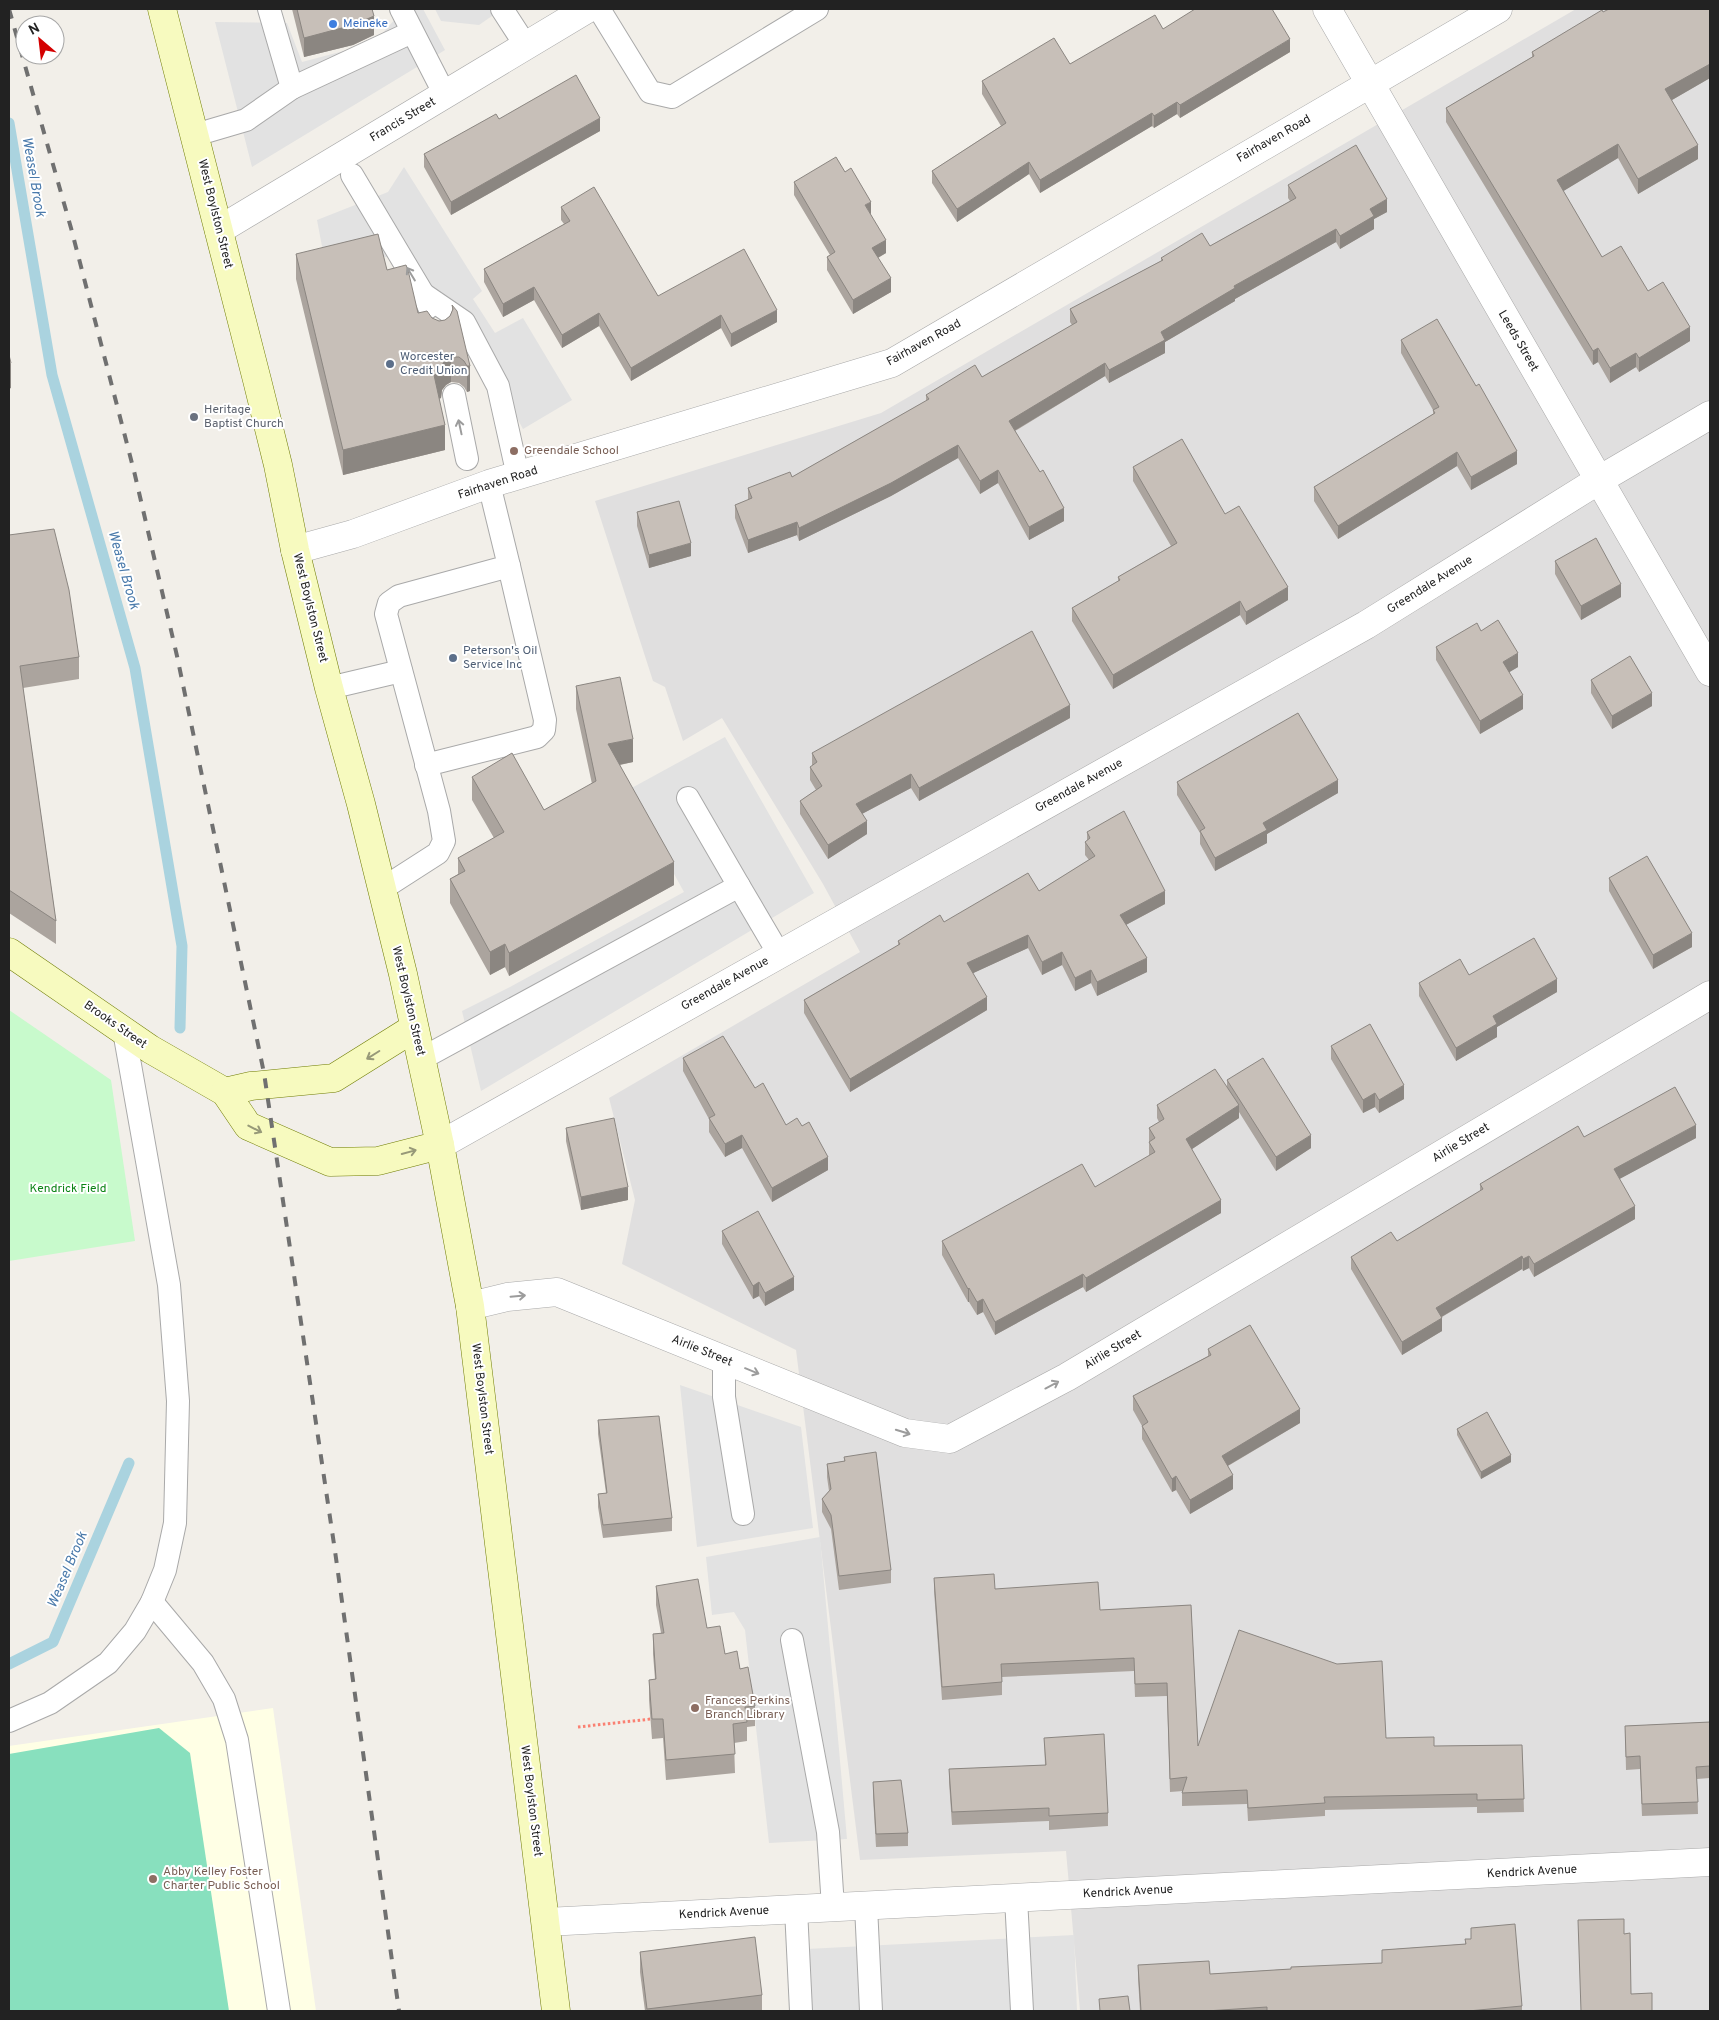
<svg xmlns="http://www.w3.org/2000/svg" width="1719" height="2020" font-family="Overpass,sans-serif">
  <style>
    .residential { fill: #e0dfdf }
    .education { fill: #ffffe5 }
    .park { fill: #c8facc }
    .pitch { fill: #88e0be }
    .parking { fill: #e2e2e2 }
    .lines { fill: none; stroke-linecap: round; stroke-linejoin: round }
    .stream { stroke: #aad3df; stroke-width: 11 }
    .service-casing { stroke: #a9a9a9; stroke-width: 24 }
    .minor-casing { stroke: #a9a9a9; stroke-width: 29 }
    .secondary-casing { stroke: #707d05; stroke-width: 29 }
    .path { stroke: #fa8072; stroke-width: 3; stroke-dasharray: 2.5 2.5; stroke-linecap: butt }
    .service { stroke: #fff; stroke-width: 22 }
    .minor { stroke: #fff; stroke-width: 28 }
    .secondary { stroke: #f7fabf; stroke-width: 28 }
    .rail { stroke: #707070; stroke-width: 4; stroke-dasharray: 10 10; stroke-linecap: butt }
    .wall { fill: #aba49e }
    .shaded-wall { fill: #8b8681 }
    .building { fill: #c7bfb8; stroke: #8b8681 }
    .oneway { stroke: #9c9c9c }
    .oneway2 { stroke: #979978 }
    .shop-dot { fill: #3f7fe0; stroke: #fff; stroke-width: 2 }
    .service-dot { fill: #5c6f8a; stroke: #fff; stroke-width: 2 }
    .worship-dot { fill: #6b7280; stroke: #fff; stroke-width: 2 }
    .education-dot { fill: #8d6e63; stroke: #fff; stroke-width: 2 }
    .labels { text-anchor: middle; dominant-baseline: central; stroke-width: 4; stroke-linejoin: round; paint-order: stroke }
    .shop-label { font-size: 12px; fill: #366cbe; stroke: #fff; text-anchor: start }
    .street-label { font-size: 12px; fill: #222; stroke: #fff }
    .service-label { font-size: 12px; fill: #4e5e75; stroke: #fff; text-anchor: start }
    .worship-label { font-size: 12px; fill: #5b616d; stroke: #fff; text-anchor: start }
    .education-label { font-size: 12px; fill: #785e54; stroke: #fff; text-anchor: start }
    .park-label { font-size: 12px; fill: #0c8416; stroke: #fff }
    .water-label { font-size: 14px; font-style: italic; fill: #4a7aab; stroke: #fff }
  </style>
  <rect width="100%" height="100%" fill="#f2efe9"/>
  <!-- residential -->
  <polygon class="residential" points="1576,9 1710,9 1710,2011 1080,2011 1066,1851 860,1860 796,1350 622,1264 635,1200 609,1098 860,952 823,884 722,718 683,741 665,687 653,681 595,501 881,413"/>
  <!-- education -->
  <polygon class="education" points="273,1708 316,2011 9,2011 9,1746"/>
  <!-- park -->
  <polygon class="park" points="9,1010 111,1080 135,1241 9,1261"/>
  <!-- pitch -->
  <polygon class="pitch" points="159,1728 190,1753 229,2011 9,2011 9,1754"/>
  <!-- parking -->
  <g class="parking">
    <polygon points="404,9 423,9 445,50 252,167 215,22 287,23 302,62 374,43"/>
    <polygon points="435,9 502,9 479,25 441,21"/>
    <polygon points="404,167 482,291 473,299 495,333 523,318 572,400 523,429 465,323 401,259 356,253 325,262 317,220 388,192"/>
    <polygon points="725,737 814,893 481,1091 462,1011 510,987 684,892 628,790"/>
    <polygon points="680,1385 801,1427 813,1528 697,1547"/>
    <polygon points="820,1537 847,1839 769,1843 745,1630 734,1612 712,1615 706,1557"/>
    <polygon points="1074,1935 1077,2011 809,2011 807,1949"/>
  </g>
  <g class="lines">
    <!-- stream -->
    <g class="stream">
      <polyline points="9,123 52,375 135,668 182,946 180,1028"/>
      <polyline points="9,1664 53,1642 129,1463"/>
    </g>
    <defs>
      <g id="service">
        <polyline points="269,9 292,88"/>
        <polyline points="401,9 445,95"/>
        <polyline points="502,9 526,46"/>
        <polyline points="599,9 650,92 672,97 817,9"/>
        <polyline points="195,135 246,120 292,88 412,32"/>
        <polyline points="352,175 423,294 429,307"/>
        <polyline points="423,294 464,322 498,386 518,476"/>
        <polyline points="454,395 467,459"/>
        <polyline points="329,688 401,671"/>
        <polyline points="426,765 537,737 544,730 545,720 509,566"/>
        <polyline points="739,886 779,954"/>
        <polyline points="382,889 438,853 444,841 439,811 386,614 389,603 399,596 509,566 489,484"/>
        <polyline points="421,1059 739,886 688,798"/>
        <polyline points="724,1360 724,1397 743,1514"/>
        <polyline points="152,1602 203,1663 224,1699 237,1740 279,2011"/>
        <polyline points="792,1640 828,1832 833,1907"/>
        <polyline points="9,1721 50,1703 108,1663 135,1631 152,1602 165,1570 175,1523 178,1401 169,1285 124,1031"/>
        <polyline points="1016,1898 1022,2011"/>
        <polyline points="866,1906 871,2011"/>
        <polyline points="796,1909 801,2011"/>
      </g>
      <g id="minor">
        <polyline points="1327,9 1710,672"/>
        <polyline points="219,230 587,9"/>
        <polyline points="295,550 353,534 489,484 892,363 1498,9"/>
        <polyline points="440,1145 1366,625 1599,480 1710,415"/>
        <polyline points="470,1306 507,1297 557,1292 905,1433 950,1439 1067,1377 1710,995"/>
        <polyline points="546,1922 1710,1862"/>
      </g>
      <g id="secondary">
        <polyline points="162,9 257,380 278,465 295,550 329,688 361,804 403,974 440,1145 470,1306 556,2011"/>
        <polyline points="9,952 150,1049 225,1092 248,1126 330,1162 378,1161 440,1145"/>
        <polyline points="225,1092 251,1086 334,1078 414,1028"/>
      </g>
    </defs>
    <!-- service casing -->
    <use href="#service" class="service-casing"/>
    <!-- minor casing -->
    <use href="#minor" class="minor-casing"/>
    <!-- secondary casing -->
    <use href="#secondary" class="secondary-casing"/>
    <!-- path -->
    <polyline class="path" points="578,1727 651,1719"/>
    <!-- service -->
    <use href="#service" class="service"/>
    <!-- minor -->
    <use href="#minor" class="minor"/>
    <!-- secondary -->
    <use href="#secondary" class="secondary"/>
    <!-- rail -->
    <polyline class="rail" points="9,9 71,228 134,471 177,656 264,1073 335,1551 399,2011"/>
  </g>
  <!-- wall -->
  <g class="wall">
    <polygon points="292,9 372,9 374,35 353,45 304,57"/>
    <polygon points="1710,9 1710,78 1672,100 1698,159 1638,194 1618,158 1563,191 1602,257 1648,291 1690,341 1639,372 1636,367 1610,383 1598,362 1593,365 1446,122 1446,108 1532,57 1532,52 1603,12"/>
    <polygon points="1163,29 1290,52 1180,118 1177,114 1154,128 1152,126 1040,193 1029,174 957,222 932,183 932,171 1001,126 982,94 982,81 1070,64"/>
    <polygon points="499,119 600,131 451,215 424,167 424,154"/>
    <polygon points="794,182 871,215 886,253 878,258 891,292 853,314 827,270 827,257 830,255 794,195"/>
    <polygon points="1288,185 1387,212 1374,219 1374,229 1340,249 1336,242 1235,299 1235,301 1165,342 1165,353 1109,383 1105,376 1015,431 1064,521 1029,540 998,483 980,494 958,458 891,496 799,541 797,535 748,553 735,518 735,505 748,500 748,488 792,477 926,401 926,395 982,377 1072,325 1070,322 1070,309 1161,261 1161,258 1210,246 1290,201 1288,198"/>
    <polygon points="561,207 658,296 777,322 731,347 721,328 631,381 599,326 562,348 534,300 503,317 484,282 484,269 564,224 561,220"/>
    <polygon points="296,254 387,270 418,313 439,321 445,320 450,316 452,311 452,305 470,366 470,391 467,392 464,387 459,383 451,382 446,385 442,390 441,398 439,399 445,450 343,475 296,279"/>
    <polygon points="1401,340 1517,464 1471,490 1457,466 1338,539 1314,501 1314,487 1433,414 1433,410 1401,353"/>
    <polygon points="1133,467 1225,514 1288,600 1246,625 1240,615 1113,689 1072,621 1072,608 1118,581 1118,577 1171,546 1133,481"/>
    <polygon points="637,512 691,556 649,568 637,526"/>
    <polygon points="9,535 79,657 79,679 23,688 56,921 56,944 9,913"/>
    <polygon points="1555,561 1621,597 1581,620 1555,574"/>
    <polygon points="1481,631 1518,667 1509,672 1523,709 1480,734 1436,660 1436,647"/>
    <polygon points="1591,680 1652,706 1612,729 1591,693"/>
    <polygon points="576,686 633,762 620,765 674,885 509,976 505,967 490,975 450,903 450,879 458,874 458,858 494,838 472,800 472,777 544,810 592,784 576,709"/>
    <polygon points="1070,718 919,801 911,788 862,814 867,834 828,859 800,814 800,801 816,790 810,780 810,767 812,766 812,753"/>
    <polygon points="1177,782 1338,793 1267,834 1267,843 1215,871 1200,844 1200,833 1177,795"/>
    <polygon points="1087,832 1165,904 1126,925 1147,972 1097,996 1091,983 1075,991 1062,965 1042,975 1028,948 973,973 987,1010 850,1092 804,1013 804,1000 898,946 898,941 944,922 1039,891 1089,860 1085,855 1085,842 1087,841"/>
    <polygon points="1609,878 1692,947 1653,969 1609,891"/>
    <polygon points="1469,975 1557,992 1497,1027 1497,1037 1456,1061 1419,996 1419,983"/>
    <polygon points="1331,1046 1404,1099 1379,1113 1375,1107 1363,1113 1331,1059"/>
    <polygon points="683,1058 755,1088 786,1125 828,1170 772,1202 742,1148 725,1157 709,1132 709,1119 683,1071"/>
    <polygon points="1227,1080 1311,1148 1276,1171 1239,1112 1239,1118 1192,1149 1221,1213 1086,1292 1083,1287 995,1335 983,1312 977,1315 969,1302 968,1302 942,1255 942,1241 1095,1187 1149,1156 1149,1128 1159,1122 1157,1118 1157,1105 1227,1087"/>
    <polygon points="566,1128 628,1200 581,1210 566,1141"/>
    <polygon points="1584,1137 1696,1138 1619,1179 1635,1219 1534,1277 1529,1268 1523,1271 1522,1269 1442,1317 1442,1331 1402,1355 1351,1269 1351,1257 1397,1241 1480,1191 1480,1184"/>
    <polygon points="722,1231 794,1290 765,1306 759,1296 753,1299 722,1244"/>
    <polygon points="1208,1349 1300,1423 1228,1466 1233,1489 1190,1514 1176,1490 1172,1492 1142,1439 1142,1426 1133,1410 1133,1396 1208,1356"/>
    <polygon points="598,1420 672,1518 672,1531 603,1538 598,1507 598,1494 606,1493 598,1434"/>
    <polygon points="1457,1429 1511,1462 1481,1479 1457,1435"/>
    <polygon points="844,1457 891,1570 891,1583 839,1590 831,1529 822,1512 822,1499 829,1491 827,1477 827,1464 844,1461"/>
    <polygon points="934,1578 995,1589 1100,1610 1191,1605 1198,1746 1386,1738 1434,1746 1522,1745 1524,1812 1477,1813 1477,1807 1325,1810 1325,1816 1248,1821 1247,1804 1182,1806 1182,1793 1183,1791 1170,1792 1167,1696 1135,1697 1134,1671 1002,1677 1002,1695 942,1700 934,1591"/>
    <polygon points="656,1586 707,1628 725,1654 740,1669 755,1706 755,1726 747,1727 747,1741 734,1743 735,1773 666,1780 663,1738 652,1739 649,1700 649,1680 655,1679 653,1654 653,1634 661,1633 656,1605"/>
    <polygon points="1710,1722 1710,1778 1697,1779 1698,1814 1642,1816 1640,1769 1626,1770 1625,1726"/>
    <polygon points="1044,1738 1108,1813 1108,1826 1049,1830 1049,1821 952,1825 949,1782 949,1769 1045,1765"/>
    <polygon points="873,1782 908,1833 908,1846 876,1847 873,1796"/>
    <polygon points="1471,1928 1522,2006 1522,2011 1140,2011 1138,1978 1138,1965 1210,1974 1382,1963 1382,1950 1465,1944 1465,1939 1471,1939"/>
    <polygon points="640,1952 762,1995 762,2011 645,2011 640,1972"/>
  </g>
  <!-- shaded-wall -->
  <g class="shaded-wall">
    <polygon points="374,16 374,35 353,45 304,57 304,38"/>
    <polygon points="1290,39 1290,52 1180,118 1180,105"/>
    <polygon points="1710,64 1710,78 1665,104 1665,89"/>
    <polygon points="1177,102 1177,114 1154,128 1154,116"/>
    <polygon points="1152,113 1152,126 1040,193 1040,180"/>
    <polygon points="600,118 600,131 451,215 451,202"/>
    <polygon points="1618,144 1618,158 1557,195 1557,180"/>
    <polygon points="1698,145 1698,159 1638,194 1638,179"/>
    <polygon points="1029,162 1029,174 957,222 957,209"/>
    <polygon points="1387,199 1387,212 1374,219 1374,229 1340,249 1340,236 1370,209"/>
    <polygon points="871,202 871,215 865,205"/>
    <polygon points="1336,229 1336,242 1235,299 1235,301 1165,342 1165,353 1109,383 1109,370 1161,332 1234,286"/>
    <polygon points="886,240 886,253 872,261 872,248"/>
    <polygon points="891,278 891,292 853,314 853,300"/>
    <polygon points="534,287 534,300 503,317 503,304"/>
    <polygon points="777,310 777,322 731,347 731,334"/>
    <polygon points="599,313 599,326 562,348 562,335"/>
    <polygon points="721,315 721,328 631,381 631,368"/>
    <polygon points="1690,327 1690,341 1639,372 1639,358"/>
    <polygon points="1598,348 1598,362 1593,365 1593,351"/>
    <polygon points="1636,353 1636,367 1610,383 1610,368"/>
    <polygon points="451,357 451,382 446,385 442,390 441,398 434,400 434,375 446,359"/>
    <polygon points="11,363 11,388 9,389 9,364"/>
    <polygon points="1105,363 1105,376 1009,434 1009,421"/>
    <polygon points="467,366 470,366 470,391 467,392"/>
    <polygon points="445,425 445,450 343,475 343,450"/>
    <polygon points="958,445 958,458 891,496 799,541 799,528"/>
    <polygon points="1517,451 1517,464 1471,490 1471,477"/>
    <polygon points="1457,452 1457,466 1338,539 1338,526"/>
    <polygon points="998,470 998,483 980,494 980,481"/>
    <polygon points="1064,508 1064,521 1029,540 1029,527"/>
    <polygon points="797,522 797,535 748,553 748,540"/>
    <polygon points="691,543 691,556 649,568 649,555"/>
    <polygon points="1621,584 1621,597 1581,620 1581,606"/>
    <polygon points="1288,587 1288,600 1246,625 1246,612"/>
    <polygon points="1240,601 1240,615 1113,689 1113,675"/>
    <polygon points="1518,653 1518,667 1503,676 1503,662"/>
    <polygon points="1652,693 1652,706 1612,729 1612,716"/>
    <polygon points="1523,695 1523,709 1480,734 1480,721"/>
    <polygon points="1070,705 1070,718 919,801 919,788"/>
    <polygon points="633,739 633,762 608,767 608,744"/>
    <polygon points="911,774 911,788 856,817 856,804"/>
    <polygon points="1338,780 1338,793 1267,834 1267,843 1215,871 1215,858 1263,823"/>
    <polygon points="867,821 867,834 828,859 828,845"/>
    <polygon points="674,862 674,885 509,976 509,953"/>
    <polygon points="1165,891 1165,904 1120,928 1120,915"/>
    <polygon points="1692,933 1692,947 1653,969 1653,955"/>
    <polygon points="1028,935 1028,948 967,976 967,963"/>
    <polygon points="505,944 505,967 490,975 490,952"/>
    <polygon points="1062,952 1062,965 1042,975 1042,962"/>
    <polygon points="1147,958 1147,972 1097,996 1097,982"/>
    <polygon points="1091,970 1091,983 1075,991 1075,978"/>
    <polygon points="1557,979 1557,992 1497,1027 1497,1037 1456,1061 1456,1048 1493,1016"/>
    <polygon points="987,997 987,1010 850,1092 850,1079"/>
    <polygon points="1404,1085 1404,1099 1379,1113 1379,1100"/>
    <polygon points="1375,1093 1375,1107 1363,1113 1363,1100"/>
    <polygon points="1239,1105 1239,1118 1186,1153 1186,1139"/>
    <polygon points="1696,1125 1696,1138 1614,1182 1614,1169"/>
    <polygon points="742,1135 742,1148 725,1157 725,1144"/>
    <polygon points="1311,1135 1311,1148 1276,1171 1276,1157"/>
    <polygon points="828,1157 828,1170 772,1202 772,1188"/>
    <polygon points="628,1187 628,1200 581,1210 581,1197"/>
    <polygon points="1221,1200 1221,1213 1086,1292 1086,1278"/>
    <polygon points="1635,1206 1635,1219 1534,1277 1534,1264"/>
    <polygon points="1522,1256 1522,1269 1436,1320 1436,1308"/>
    <polygon points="1529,1256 1529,1268 1523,1271 1523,1259"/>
    <polygon points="1083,1274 1083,1287 995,1335 995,1322"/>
    <polygon points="794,1277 794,1290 765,1306 765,1293"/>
    <polygon points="759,1282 759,1296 753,1299 753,1286"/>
    <polygon points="969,1288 969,1302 968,1302 968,1289"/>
    <polygon points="983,1299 983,1312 977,1315 977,1302"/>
    <polygon points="1442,1318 1442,1331 1402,1355 1402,1342"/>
    <polygon points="1300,1409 1300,1423 1222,1469 1222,1456"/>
    <polygon points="1511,1455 1511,1462 1481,1479 1481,1472"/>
    <polygon points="1233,1475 1233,1489 1190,1514 1190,1500"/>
    <polygon points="1176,1476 1176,1490 1172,1492 1172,1479"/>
  </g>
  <!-- building -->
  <g class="building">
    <polygon points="297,9 372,9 374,16 353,25 304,38"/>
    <polygon points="1195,9 1272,9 1290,39 1180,105 1177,102 1154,116 1152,113 1040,180 1029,162 957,209 932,171 1006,123 982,81 1054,38 1070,64 1155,15 1163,29"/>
    <polygon points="1609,9 1710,9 1710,64 1665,89 1698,145 1638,179 1618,144 1557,180 1602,257 1621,246 1648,291 1663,282 1690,327 1639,358 1636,353 1610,368 1598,348 1593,351 1446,108 1534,56 1532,52 1602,10 1603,12"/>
    <polygon points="576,75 600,118 451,202 424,154 496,114 499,119"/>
    <polygon points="1356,145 1387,199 1370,209 1374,216 1340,236 1336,229 1234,286 1235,288 1161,332 1165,340 1109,370 1105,363 1009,421 1040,472 1043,470 1064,508 1029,527 998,470 980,481 958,445 891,483 799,528 797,522 748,540 735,505 752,498 748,488 790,472 792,477 929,399 926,395 975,365 982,377 1077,322 1070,309 1163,260 1161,258 1202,233 1210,246 1296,198 1288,185"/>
    <polygon points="836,157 845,172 851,168 871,202 865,205 886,240 872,248 891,278 853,300 827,257 835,252 794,182"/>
    <polygon points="594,187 658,296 744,249 777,310 731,334 721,315 631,368 599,313 562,335 534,287 503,304 484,269 570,221 561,207"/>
    <polygon points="378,234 387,270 406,265 408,270 418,313 427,311 432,318 439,321 445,320 450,316 453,309 452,305 457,311 470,366 467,366 464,361 459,357 451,357 446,359 442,365 441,373 434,375 445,425 343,450 296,254"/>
    <polygon points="1437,319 1476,386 1479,384 1517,451 1471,477 1457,452 1338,526 1314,487 1435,413 1433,410 1439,407 1401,340"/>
    <polygon points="9,355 11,363 9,364"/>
    <polygon points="1182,439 1225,514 1239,506 1288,587 1246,612 1240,601 1113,675 1072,608 1120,580 1118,577 1177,543 1133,467"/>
    <polygon points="679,501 691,543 649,555 637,512"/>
    <polygon points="54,529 69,590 79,657 20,666 56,921 9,890 9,535"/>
    <polygon points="1596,538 1621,584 1581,606 1555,561"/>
    <polygon points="1498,620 1518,653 1503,662 1523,695 1480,721 1436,647 1477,623 1481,631"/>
    <polygon points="1032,631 1070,705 919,788 911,774 856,804 867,821 828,845 800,801 822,786 810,767 817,762 812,753"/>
    <polygon points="1630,656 1652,693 1612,716 1591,680"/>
    <polygon points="620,677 633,739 608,744 674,862 509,953 505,944 490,952 450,879 465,871 458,858 504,832 472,777 512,753 544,810 596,781 576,686"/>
    <polygon points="1298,713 1338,780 1263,823 1267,830 1215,858 1200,831 1205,828 1177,782"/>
    <polygon points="1124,811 1165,891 1120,915 1147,958 1097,982 1091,970 1075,978 1062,952 1042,962 1028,935 967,963 987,997 850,1079 804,1000 900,944 898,941 940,915 944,922 1028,873 1039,891 1095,856 1085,842 1090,838 1087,832"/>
    <polygon points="1647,856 1692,933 1653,955 1609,878"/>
    <polygon points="1534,938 1557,979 1493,1016 1497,1024 1456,1048 1419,983 1460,959 1469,975"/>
    <polygon points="1370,1024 1404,1085 1379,1100 1375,1093 1363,1100 1331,1046"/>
    <polygon points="723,1036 755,1088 763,1083 786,1125 797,1118 802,1126 809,1122 828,1157 772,1188 742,1135 725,1144 709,1118 715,1115 683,1058"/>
    <polygon points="1263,1058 1311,1135 1276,1157 1227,1080"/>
    <polygon points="1215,1069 1239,1105 1186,1139 1221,1200 1086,1278 1083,1274 995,1322 983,1299 977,1302 969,1288 968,1289 942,1241 1082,1164 1095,1187 1155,1152 1149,1142 1155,1138 1149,1128 1164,1119 1157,1105"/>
    <polygon points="1675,1087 1696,1125 1614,1169 1635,1206 1534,1264 1529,1256 1523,1259 1522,1256 1436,1308 1442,1318 1402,1342 1351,1257 1391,1232 1397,1241 1483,1189 1480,1184 1578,1126 1584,1137"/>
    <polygon points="614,1118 628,1187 581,1197 566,1128"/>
    <polygon points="758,1211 794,1277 765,1293 759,1282 753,1286 722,1231"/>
    <polygon points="1250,1325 1300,1409 1222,1456 1233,1475 1190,1500 1176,1476 1172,1479 1142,1426 1148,1422 1133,1396 1211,1355 1208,1349"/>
    <polygon points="1487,1412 1511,1455 1481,1472 1457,1429"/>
    <polygon points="659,1416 672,1518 603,1525 598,1494 607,1493 598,1420"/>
    <polygon points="876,1452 891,1570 839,1576 831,1515 822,1499 831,1489 827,1464 845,1461 844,1457"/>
    <polygon points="994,1574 995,1589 1098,1582 1100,1610 1191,1605 1198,1746 1239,1630 1337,1664 1382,1661 1386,1738 1434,1737 1434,1746 1522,1745 1524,1799 1477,1800 1477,1794 1324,1797 1325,1803 1248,1808 1247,1790 1182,1793 1187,1777 1170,1779 1167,1683 1135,1684 1134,1658 1001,1664 1002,1682 942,1687 934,1578"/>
    <polygon points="698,1579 707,1628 720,1626 725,1654 737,1651 740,1669 748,1667 755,1706 745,1707 747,1722 733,1724 735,1754 666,1760 663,1719 652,1719 649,1680 656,1679 653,1634 664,1633 656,1586"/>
    <polygon points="1710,1722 1710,1766 1696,1767 1698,1802 1642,1804 1640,1756 1626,1757 1625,1726"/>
    <polygon points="1104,1734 1108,1813 1049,1816 1049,1808 952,1812 949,1769 1046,1765 1044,1738"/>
    <polygon points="901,1780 908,1833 876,1834 873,1782"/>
    <polygon points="1624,1919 1624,1934 1630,1933 1631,1994 1652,1993 1652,2011 1581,2011 1578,1920"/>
    <polygon points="1515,1924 1522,2006 1468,2011 1267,2011 1267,2007 1206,2011 1141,2011 1138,1965 1209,1961 1210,1974 1291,1969 1291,1967 1382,1963 1382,1950 1466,1944 1465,1939 1471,1939 1471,1928"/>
    <polygon points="755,1937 762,1995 647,2009 640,1952"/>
    <polygon points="1128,1996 1130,2011 1100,2011 1099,1999"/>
  </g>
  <!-- one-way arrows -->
  <defs><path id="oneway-shaft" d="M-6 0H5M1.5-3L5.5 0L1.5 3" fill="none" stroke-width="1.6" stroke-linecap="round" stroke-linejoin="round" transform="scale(1.25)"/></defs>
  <g class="oneway">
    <use href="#oneway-shaft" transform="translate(411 274) rotate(-121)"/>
    <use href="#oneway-shaft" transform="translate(460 427) rotate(-102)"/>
    <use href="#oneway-shaft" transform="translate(518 1296) rotate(-5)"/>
    <use href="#oneway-shaft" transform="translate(752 1371) rotate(22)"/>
    <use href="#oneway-shaft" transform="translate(1052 1385) rotate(-28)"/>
    <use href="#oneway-shaft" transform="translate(903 1432) rotate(17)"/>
  </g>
  <g class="oneway2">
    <use href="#oneway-shaft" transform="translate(373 1055) rotate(148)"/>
    <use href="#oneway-shaft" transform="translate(255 1129) rotate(27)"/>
    <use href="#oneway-shaft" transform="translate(409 1152) rotate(-15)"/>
  </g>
  <!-- markers -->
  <circle class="shop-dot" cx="333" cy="24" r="5"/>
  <g class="service-dot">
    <circle cx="390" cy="364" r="5"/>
    <circle cx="453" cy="658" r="5"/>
  </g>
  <circle class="worship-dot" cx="194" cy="417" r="5"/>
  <g class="education-dot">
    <circle cx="514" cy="451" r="5"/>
    <circle cx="695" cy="1708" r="5"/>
    <circle cx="153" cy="1879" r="5"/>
  </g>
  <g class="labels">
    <!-- shop labels -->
    <g class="shop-label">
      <text x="343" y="24">Meineke</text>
    </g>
    <!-- street labels -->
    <g class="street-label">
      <text transform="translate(403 120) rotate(-31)">Francis Street</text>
      <text transform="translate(1274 139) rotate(-30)">Fairhaven Road</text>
      <text transform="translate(215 214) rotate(76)">West Boylston Street</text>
      <text transform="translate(1518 341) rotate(60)">Leeds Street</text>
      <text transform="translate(924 343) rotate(-29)">Fairhaven Road</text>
      <text transform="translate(498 483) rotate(-18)">Fairhaven Road</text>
      <text transform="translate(1430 585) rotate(-32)">Greendale Avenue</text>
      <text transform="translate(310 608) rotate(76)">West Boylston Street</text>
      <text transform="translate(1079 786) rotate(-29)">Greendale Avenue</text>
      <text transform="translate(725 984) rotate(-29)">Greendale Avenue</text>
      <text transform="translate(408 1001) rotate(77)">West Boylston Street</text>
      <text transform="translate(115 1025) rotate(35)">Brooks Street</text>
      <text transform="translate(1461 1143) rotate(-31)">Airlie Street</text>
      <text transform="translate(1113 1350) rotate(-31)">Airlie Street</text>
      <text transform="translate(702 1351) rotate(22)">Airlie Street</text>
      <text transform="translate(482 1399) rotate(83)">West Boylston Street</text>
      <text transform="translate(531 1801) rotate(83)">West Boylston Street</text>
      <text transform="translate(1532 1872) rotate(-3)">Kendrick Avenue</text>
      <text transform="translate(1128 1892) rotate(-3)">Kendrick Avenue</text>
      <text transform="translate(724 1913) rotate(-3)">Kendrick Avenue</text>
    </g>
    <!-- service labels -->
    <g class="service-label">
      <text x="400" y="357">Worcester<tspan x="400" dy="14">Credit Union</tspan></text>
      <text x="463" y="651">Peterson's Oil<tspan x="463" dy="14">Service Inc</tspan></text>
    </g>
    <!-- worship labels -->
    <g class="worship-label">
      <text x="204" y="410">Heritage<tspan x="204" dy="14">Baptist Church</tspan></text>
    </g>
    <!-- education labels -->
    <g class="education-label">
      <text x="524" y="451">Greendale School</text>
      <text x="705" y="1701">Frances Perkins<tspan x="705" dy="14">Branch Library</tspan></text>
      <text x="163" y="1872">Abby Kelley Foster<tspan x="163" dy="14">Charter Public School</tspan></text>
    </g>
    <!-- park labels -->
    <g class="park-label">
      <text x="68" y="1189">Kendrick Field</text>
    </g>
    <!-- water labels -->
    <g class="water-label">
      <text transform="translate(33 177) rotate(80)">Weasel Brook</text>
      <text transform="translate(123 570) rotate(74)">Weasel Brook</text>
      <text transform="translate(68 1570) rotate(-67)">Weasel Brook</text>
    </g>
  </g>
  <!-- border -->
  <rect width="1719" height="2020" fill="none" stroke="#222222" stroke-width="20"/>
  <!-- north arrow -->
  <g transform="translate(40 40) rotate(332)"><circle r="24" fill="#ffffff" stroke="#a7a7a7"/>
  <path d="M0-4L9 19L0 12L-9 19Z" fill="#d40000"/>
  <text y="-8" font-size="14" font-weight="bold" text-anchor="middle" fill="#222222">N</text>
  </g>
</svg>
